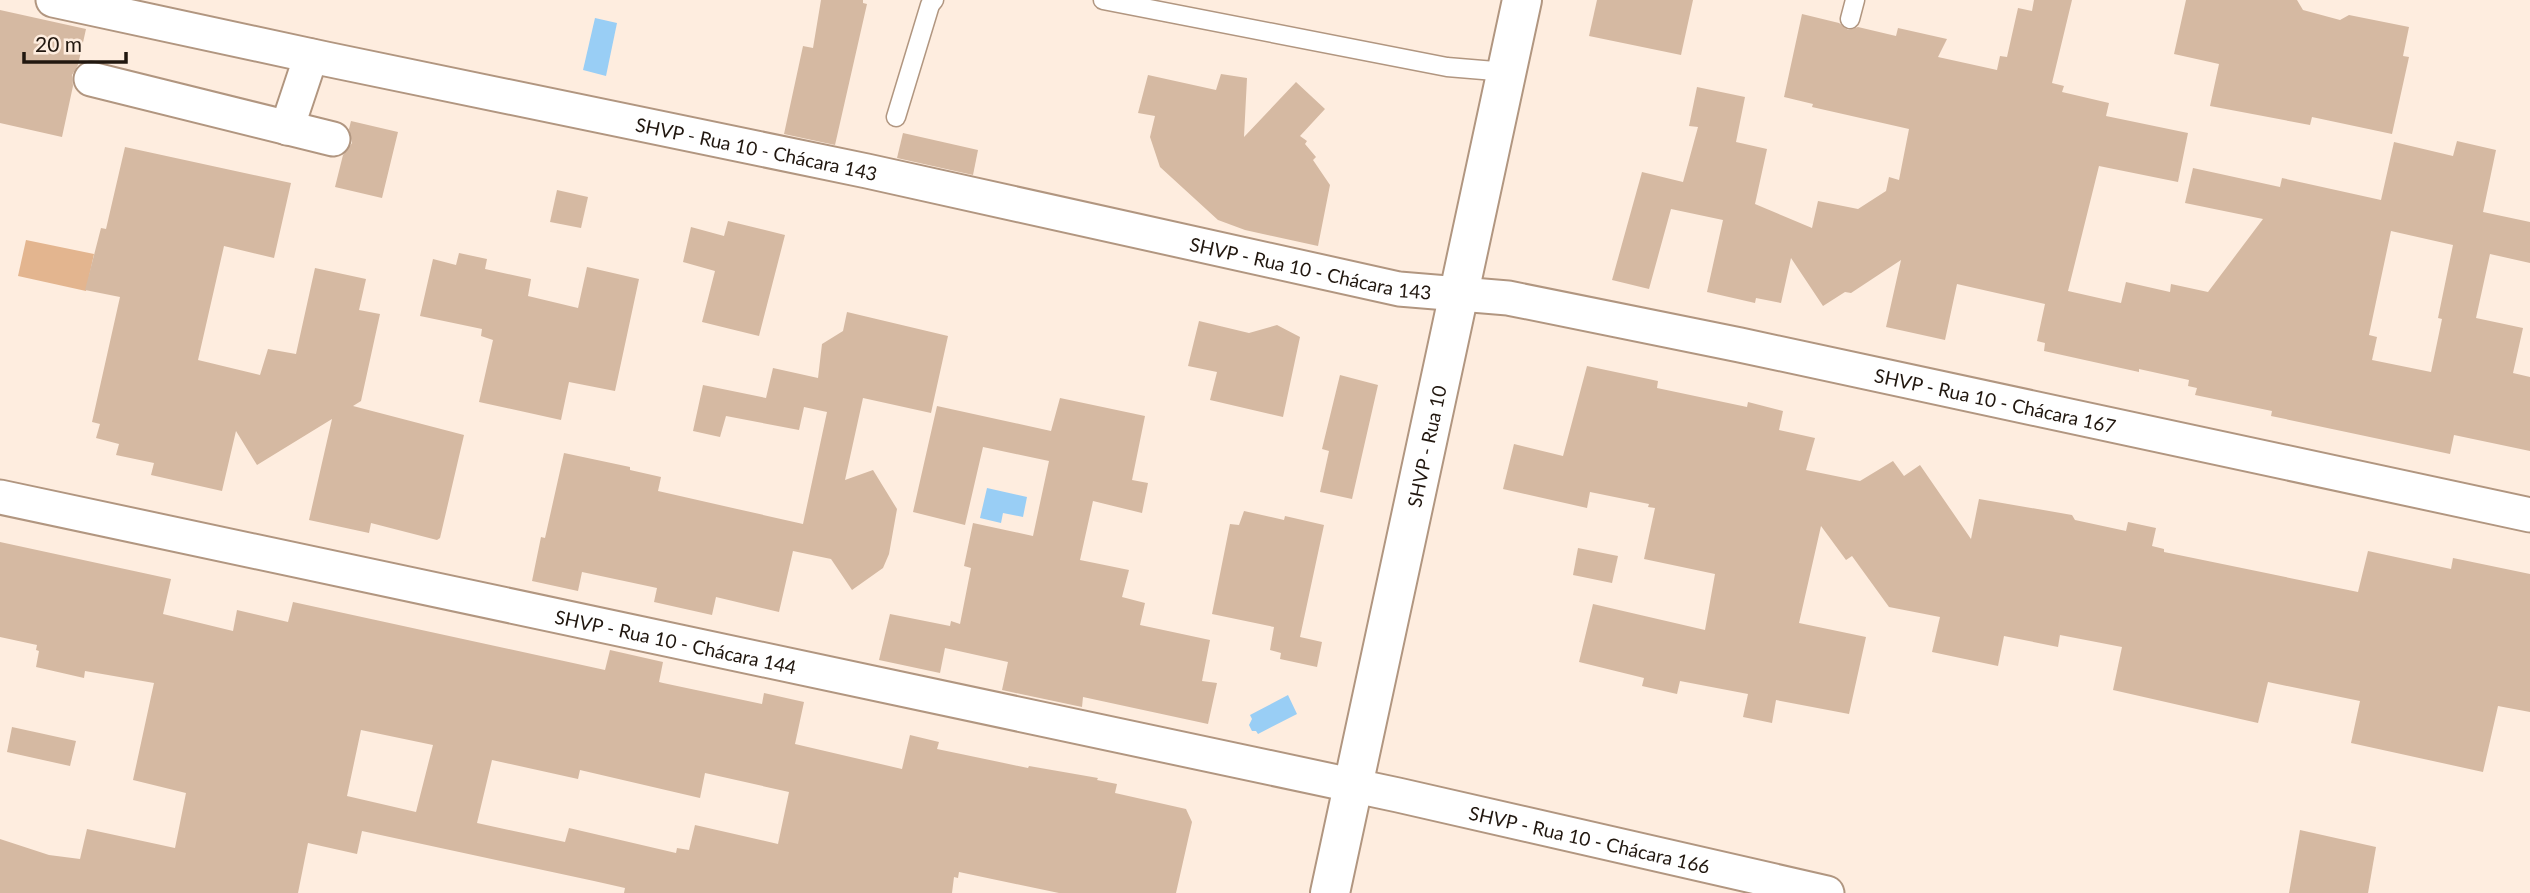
<svg xmlns="http://www.w3.org/2000/svg" width="2530" height="893" font-family="Lato,sans-serif">
  <style>
    .green { fill: #e3b58f }
    .water { fill: #99cef5 }
    .building { fill: #d5b9a2; fill-rule: evenodd }
    .lines { fill: none; stroke-linecap: round; stroke-linejoin: round }
    .service-casing { stroke: #b19680; stroke-width: 21 }
    .minor-casing { stroke: #b19680; stroke-width: 37 }
    .tertiary-casing { stroke: #b19680; stroke-width: 42 }
    .service { stroke: #fff; stroke-width: 18 }
    .minor { stroke: #fff; stroke-width: 33 }
    .tertiary { stroke: #fff; stroke-width: 38 }
    .labels { text-anchor: middle; dominant-baseline: central; stroke-width: 6; stroke-linejoin: round; paint-order: stroke }
    .street-label { font-size: 19px; fill: #21170f; stroke: #feeddf }
  </style>
  <rect width="100%" height="100%" fill="#feeddf"/>
  <!-- green -->
  <polygon class="green" points="26,240 94,254 86,291 18,276"/>
  <!-- water -->
  <g class="water">
    <polygon points="595,18 617,23 606,76 583,70"/>
    <polygon points="987,488 1027,497 1023,517 1003,513 1001,523 980,518"/>
    <polygon points="1288,695 1297,714 1258,734 1256,731 1252,731 1249,725 1252,719 1250,715"/>
  </g>
  <!-- building -->
  <g class="building">
    <polygon points="821,0 863,0 863,3 867,4 835,145 784,134 803,46 813,48"/>
    <polygon points="1597,0 1693,0 1681,55 1589,36"/>
    <path d="M2034,0H2072L2052,83L2064,86L2062,92L2109,103L2106,116L2188,133L2178,182L2099,166L2068,291L2121,303L2126,282L2170,292L2171,284L2208,292L2263,219L2185,203L2193,168L2280,187L2282,178L2381,200L2394,142L2453,156L2457,141L2496,150L2483,212L2530,222V263L2490,254L2476,318L2523,328L2513,373L2530,377V451L2454,435L2450,454L2271,416L2272,411L2195,395L2197,388L2188,386L2189,380L2139,369V372L2044,351L2045,343L2037,341L2045,304L1957,284L1945,340L1886,327L1901,260L1851,293L1845,292L1823,306L1791,258L1781,303L1756,298L1755,303L1707,292L1723,220L1671,209L1649,289L1612,280L1642,172L1683,182L1698,127L1689,126L1697,87L1745,97L1736,142L1767,149L1755,204L1812,228L1818,201L1858,209L1886,191L1889,177L1899,180L1909,129L1812,107L1813,104L1784,97L1802,14L1839,23L1848,30L1858,27L1896,36L1898,28L1947,39L1938,57L1997,70L2000,56L2007,57L2018,8L2032,11ZM2391,231L2453,245L2438,318L2442,319L2431,372L2372,360L2377,337L2369,335Z"/>
    <polygon points="2186,0 2297,0 2303,10 2340,20 2349,15 2409,27 2403,56 2409,57 2392,134 2312,117 2310,125 2210,106 2219,64 2174,54"/>
    <polygon points="0,10 86,29 78,65 72,75 73,86 62,137 0,123"/>
    <polygon points="1221,74 1247,78 1244,137 1296,82 1325,109 1300,136 1307,141 1305,144 1316,157 1313,160 1330,185 1318,246 1245,230 1218,220 1160,167 1150,137 1155,116 1138,113 1148,75 1216,90"/>
    <polygon points="351,121 398,132 382,198 335,187 343,155 352,143 349,129"/>
    <polygon points="903,133 978,150 973,175 897,158"/>
    <polygon points="125,147 291,183 274,258 224,246 198,360 260,375 268,349 296,354 315,268 366,279 359,310 380,314 361,401 353,406 464,435 440,538 437,540 371,523 369,533 309,520 332,419 257,465 236,431 222,491 151,475 154,463 116,455 119,444 96,438 100,424 92,422 120,297 85,290 101,228 106,229"/>
    <polygon points="557,190 588,197 581,228 550,222"/>
    <polygon points="728,221 785,235 759,336 702,322 715,271 683,262 691,227 724,236"/>
    <polygon points="459,253 487,259 485,269 531,279 528,296 578,308 587,267 639,279 615,391 569,382 561,420 479,402 493,340 481,336 482,329 420,316 433,259 456,265"/>
    <polygon points="847,312 948,336 931,413 863,398 845,480 873,470 897,509 889,554 883,568 852,590 831,559 793,551 779,612 716,597 712,615 654,602 657,588 582,572 578,591 532,581 541,537 545,538 564,453 630,467 630,470 661,477 658,491 803,524 827,412 804,407 799,430 726,416 720,437 693,431 703,385 766,398 773,368 818,378 822,344 843,331"/>
    <polygon points="1199,321 1249,333 1277,325 1300,337 1283,417 1210,400 1217,372 1188,366"/>
    <polygon points="1587,366 1658,381 1657,388 1747,407 1748,402 1783,411 1779,430 1815,438 1806,470 1860,481 1893,461 1904,476 1920,465 1971,539 1979,499 2072,515 2075,520 2126,531 2128,522 2156,528 2152,546 2164,549 2164,552 2358,592 2368,551 2451,569 2453,558 2530,574 2530,712 2498,706 2483,772 2351,743 2360,701 2268,682 2258,723 2113,690 2122,647 2060,635 2058,647 2004,636 1998,666 1932,652 1940,617 1889,607 1852,556 1846,560 1821,526 1799,623 1866,637 1849,714 1776,700 1772,723 1743,717 1748,694 1680,681 1677,694 1642,686 1644,678 1579,662 1593,604 1705,630 1715,574 1644,559 1655,508 1648,507 1649,504 1590,492 1587,508 1503,489 1514,444 1563,456"/>
    <polygon points="1340,375 1378,385 1352,499 1320,492 1329,451 1322,449"/>
    <polygon points="1060,398 1145,416 1132,480 1148,483 1142,513 1093,501 1080,560 1129,570 1122,597 1145,603 1140,625 1210,640 1202,681 1217,683 1208,724 1083,697 1082,707 1002,690 1008,662 945,648 940,673 879,660 890,614 950,626 951,621 960,624 971,568 964,566 973,523 1033,536 1049,461 983,447 965,525 913,512 937,406 1051,431"/>
    <polygon points="1244,511 1284,520 1285,516 1324,525 1300,637 1322,642 1317,667 1280,659 1281,653 1270,650 1274,627 1212,614 1230,524 1239,525"/>
    <path d="M0,542L171,579L163,614L233,631L237,610L288,622L293,602L605,670L610,650L663,662L659,682L663,683L762,704L764,693L804,702L795,744L902,769L910,735L939,742L937,749L1028,768L1029,766L1098,778L1097,780L1117,784L1115,793L1186,809L1192,822L1176,893H1059L959,872L958,878L954,877L952,893H624L625,888L594,881L362,831L357,854L308,843L298,893H0V839L49,855L80,859L87,829L175,848L186,793L133,780L154,683L85,671L84,678L36,667L39,651L36,650L37,645L0,637ZM361,730L433,745L416,812L347,796ZM492,760L578,779L580,770L700,798L705,773L789,792L778,844L695,825L689,850L677,848L676,853L569,828L565,842L477,823Z"/>
    <polygon points="1578,548 1618,556 1612,583 1573,575"/>
    <polygon points="12,727 76,741 70,766 7,752"/>
    <polygon points="2300,830 2376,847 2368,893 2289,893"/>
  </g>
  <g class="lines">
    <defs>
      <g id="service">
        <polyline points="1103,0 1447,67 1507,72"/>
        <polyline points="1850,19 1855,0"/>
        <polyline points="896,117 930,5 934,0"/>
      </g>
      <g id="minor">
        <path id="s1" d="M53,0L326,59L867,171L1399,289L1508,298L1740,345L2530,515"/>
        <polyline points="91,79 333,139"/>
        <polyline points="287,128 311,56"/>
        <path id="s2" d="M0,497L1398,795L1827,893"/>
      </g>
      <g id="tertiary">
        <path id="s3" d="M1330,893L1522,0"/>
      </g>
    </defs>
    <!-- service casing -->
    <use href="#service" class="service-casing"/>
    <!-- minor casing -->
    <use href="#minor" class="minor-casing"/>
    <!-- tertiary casing -->
    <use href="#tertiary" class="tertiary-casing"/>
    <!-- service -->
    <use href="#service" class="service"/>
    <!-- minor -->
    <use href="#minor" class="minor"/>
    <!-- tertiary -->
    <use href="#tertiary" class="tertiary"/>
  </g>
  <g class="labels">
    <!-- street labels -->
    <g class="street-label">
      <text stroke="none"><textPath href="#s1" startOffset="719">SHVP - Rua 10 - Chácara 143</textPath></text>
      <text stroke="none"><textPath href="#s1" startOffset="1286">SHVP - Rua 10 - Chácara 143</textPath></text>
      <text stroke="none"><textPath href="#s1" startOffset="1984">SHVP - Rua 10 - Chácara 167</textPath></text>
      <text stroke="none"><textPath href="#s3" startOffset="457">SHVP - Rua 10</textPath></text>
      <text stroke="none"><textPath href="#s2" startOffset="691">SHVP - Rua 10 - Chácara 144</textPath></text>
      <text stroke="none"><textPath href="#s2" startOffset="1626">SHVP - Rua 10 - Chácara 166</textPath></text>
    </g>
  </g>
  <!-- scale -->
  <path d="M24 52v10h102v-10" fill="none" stroke="#21170f" stroke-width="3.5"/>
  <text x="35" y="52" font-size="21" fill="#21170f" stroke="#feeddf" stroke-width="5" paint-order="stroke">20 m</text>
</svg>
